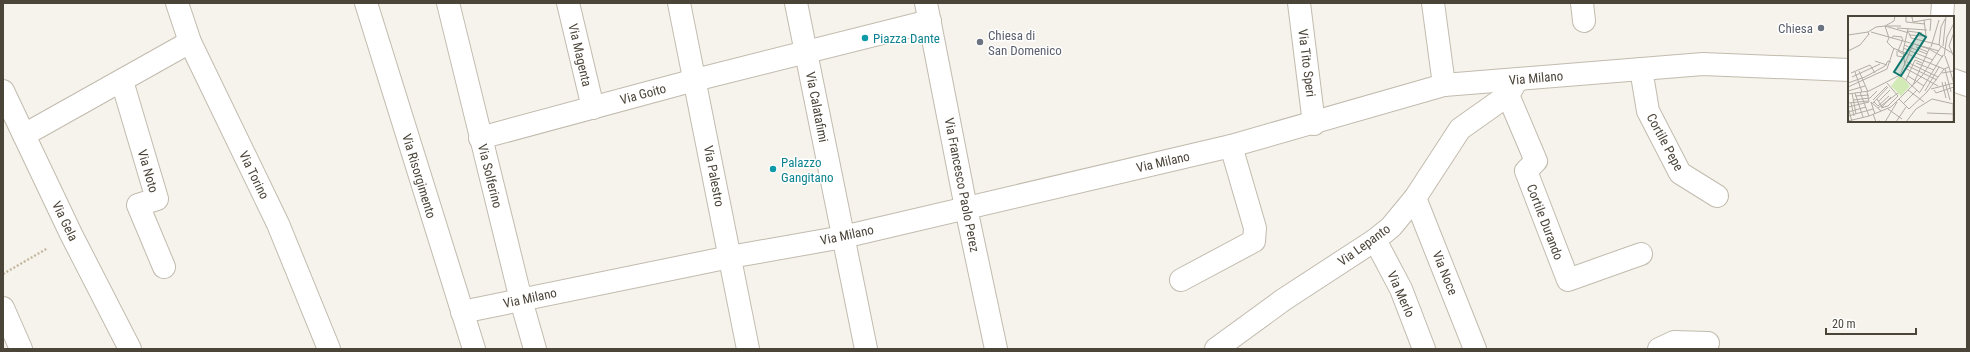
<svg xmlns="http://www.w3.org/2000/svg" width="1970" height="352" font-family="'Roboto Condensed',sans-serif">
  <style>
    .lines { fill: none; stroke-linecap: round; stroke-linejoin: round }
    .minor-casing { stroke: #c2bbae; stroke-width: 24 }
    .path { stroke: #c4b79f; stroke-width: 2.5; stroke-dasharray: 2 2; stroke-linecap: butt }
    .minor { stroke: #fff; stroke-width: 22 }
    .worship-dot { fill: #6b7280; stroke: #fff; stroke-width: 1.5 }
    .culture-dot { fill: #0f9aa8; stroke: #fff; stroke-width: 1.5 }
    .labels { text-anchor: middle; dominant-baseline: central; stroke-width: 3; stroke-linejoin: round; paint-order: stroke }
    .worship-label { font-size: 13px; fill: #5b616d; stroke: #fff; text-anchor: end }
    .culture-label { font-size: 13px; fill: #0d838f; stroke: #fff; text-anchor: start }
    .street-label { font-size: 13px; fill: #4b4439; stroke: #fff }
    .inset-road { fill: none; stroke: #b2ada4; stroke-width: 1 }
    .view { fill: #0f766e; fill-opacity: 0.15; stroke: #0f766e; stroke-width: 2 }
    .inset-edge { fill: none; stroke: #4b4439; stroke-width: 2 }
  </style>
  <rect width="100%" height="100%" fill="#f6f3ec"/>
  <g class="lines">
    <defs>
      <g id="minor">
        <polyline points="177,3 190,42 278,224 329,349"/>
        <polyline points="366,3 474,349"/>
        <polyline points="448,3 521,300 535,349"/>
        <polyline points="568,3 593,108"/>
        <polyline points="679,3 748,349"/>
        <polyline points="796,3 866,349"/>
        <polyline points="926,3 966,208 996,349"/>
        <polyline points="1299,3 1314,124"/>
        <polyline points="1433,3 1444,85"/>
        <polyline points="1582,3 1584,21"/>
        <polyline points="1942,17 1943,3"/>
        <polyline points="1641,69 1648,111 1680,173 1717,196"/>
        <polyline points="1953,80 1967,85"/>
        <polyline points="122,81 157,199 138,205 164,267"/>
        <polyline points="3,91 71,234 130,349"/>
        <polyline points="1508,95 1536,161 1526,171 1568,280 1641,254"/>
        <polyline points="24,135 190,42"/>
        <polyline points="480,138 695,80 930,21"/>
        <polyline points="1415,198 1475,349"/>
        <polyline points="1375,240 1401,289 1424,349"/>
        <polyline points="1181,280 1254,241 1255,228 1231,146"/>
        <polyline points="3,308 21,349"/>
        <polyline points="462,312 730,257 843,237 1231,146 1444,85 1703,64 1849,70"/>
        <polyline points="1216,349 1283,300 1375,240 1391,227 1415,198 1460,129 1508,95 1517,80"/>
        <polyline points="1659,349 1674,342 1708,343"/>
      </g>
    </defs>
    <!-- minor casing -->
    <use href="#minor" class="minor-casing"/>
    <!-- path -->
    <polyline class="path" points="3,274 48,248"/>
    <!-- minor -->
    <use href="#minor" class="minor"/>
  </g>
  <!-- markers -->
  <g class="worship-dot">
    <circle cx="1821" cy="28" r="4"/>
    <circle cx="980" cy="42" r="4"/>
  </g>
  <g class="culture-dot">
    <circle cx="865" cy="38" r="4"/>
    <circle cx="773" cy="169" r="4"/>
  </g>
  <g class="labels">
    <!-- worship labels -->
    <g class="worship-label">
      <text x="1813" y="28">Chiesa</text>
      <text x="988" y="35" text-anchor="start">Chiesa di<tspan x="988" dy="15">San Domenico</tspan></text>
    </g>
    <!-- culture labels -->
    <g class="culture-label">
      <text x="873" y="38">Piazza Dante</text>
      <text x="781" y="162">Palazzo<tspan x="781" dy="15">Gangitano</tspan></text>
    </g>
    <!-- street labels -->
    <g class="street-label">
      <text transform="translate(580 55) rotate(77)">Via Magenta</text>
      <text transform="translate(1307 63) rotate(83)">Via Tito Speri</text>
      <text transform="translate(1536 78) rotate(-5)">Via Milano</text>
      <text transform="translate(643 94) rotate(-15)">Via Goito</text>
      <text transform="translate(817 107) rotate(79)">Via Calatafimi</text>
      <text transform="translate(1665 142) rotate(62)">Cortile Pepe</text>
      <text transform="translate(1163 162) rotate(-13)">Via Milano</text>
      <text transform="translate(148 171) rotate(74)">Via Noto</text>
      <text transform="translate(254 175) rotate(64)">Via Torino</text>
      <text transform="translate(419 176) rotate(73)">Via Risorgimento</text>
      <text transform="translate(490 176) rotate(76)">Via Solferino</text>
      <text transform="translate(714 176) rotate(79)">Via Palestro</text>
      <text transform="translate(962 185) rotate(79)">Via Francesco Paolo Perez</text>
      <text transform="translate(65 221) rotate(64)">Via Gela</text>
      <text transform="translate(1545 222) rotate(69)">Cortile Durando</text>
      <text transform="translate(847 235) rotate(-12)">Via Milano</text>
      <text transform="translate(1364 245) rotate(-36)">Via Lepanto</text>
      <text transform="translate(1445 273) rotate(68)">Via Noce</text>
      <text transform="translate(1401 294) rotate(66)">Via Merlo</text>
      <text transform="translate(530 298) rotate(-12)">Via Milano</text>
    </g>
  </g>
  <!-- overview -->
  <g transform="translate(1848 16)">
    <rect width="106" height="106" fill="#f6f3ec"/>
    <path d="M52,59L62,70L53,80L43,70Z" fill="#d2eab5"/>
    <path class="inset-road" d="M58,0V6L77,8M60,0L64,1L65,6L83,3L82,15M97,3L93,11L91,29L104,37M37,10L41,22L39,26L45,32L96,53L101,51L97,40M37,10L46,5L47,0M39,10H53M49,12L79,14M59,15L74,17M23,16L91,35M0,19L20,16M21,19L20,16L28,11L37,10L61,17L63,22L92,29M61,19L78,20L76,4M44,22L45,20L54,21V23M55,23L50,35L55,38M56,29L79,38M69,29L81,33M95,30L98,0M101,30L106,16M101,30L106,41M68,31L80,36M83,31L91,4M55,32L85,44M81,33L95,41M0,35L12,29L21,18M49,35V40L56,41M96,40L99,21L106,7M27,45L39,49M59,46L90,61M68,47L86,54M58,49L89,64M57,50L55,35L60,13M101,51L106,68M57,52L90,70M97,53L103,76M11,55L20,76M7,56L14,76M3,57L22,49L27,57M94,57L106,55M52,59L72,77M60,60L76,70M4,61L32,48M58,64L67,44L74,47M94,66L98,82M97,66L102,84M0,67L17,61L37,50L40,45L43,46M39,67L50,80M65,69L82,31M0,71L39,53L46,32M83,73L106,67M60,74L76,86M86,74L88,77L106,71M0,75L17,70M77,75L91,51M12,76L21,100M72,76L95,39M79,76L96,53M4,77L8,98M7,77L15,101M0,78L21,75L52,59L66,26M7,80L21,79M29,83L34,91L43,81M51,83L61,93L80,75M5,84L22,82L29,75M25,84L39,70M26,86L30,90L41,80M30,86L42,74M0,87L20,85M3,87L6,100M25,87L40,71M55,88L69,74M105,88V106M0,91L21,86L19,76M30,92L50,77M33,92L40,90L50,80M40,93L54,103M1,94L4,106M0,96L18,91M79,97L106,98M25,98L28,106L32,105M27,98L23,86L33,95M0,100L25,93M0,105L21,100L43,91L74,60L93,31M37,106L49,86M48,106L58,91M58,106L68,93L84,83L106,88"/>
    <path class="view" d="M71,17L78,21L53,60L46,56Z"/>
    <rect width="106" height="106" class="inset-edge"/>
  </g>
  <!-- border -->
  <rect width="1970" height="352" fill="none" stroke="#4b4439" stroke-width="8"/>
  <!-- scale -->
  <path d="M1826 328v6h90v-6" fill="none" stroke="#4b4439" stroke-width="2"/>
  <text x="1832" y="328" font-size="12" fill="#4b4439" stroke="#ffffff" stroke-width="3" paint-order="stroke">20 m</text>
</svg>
